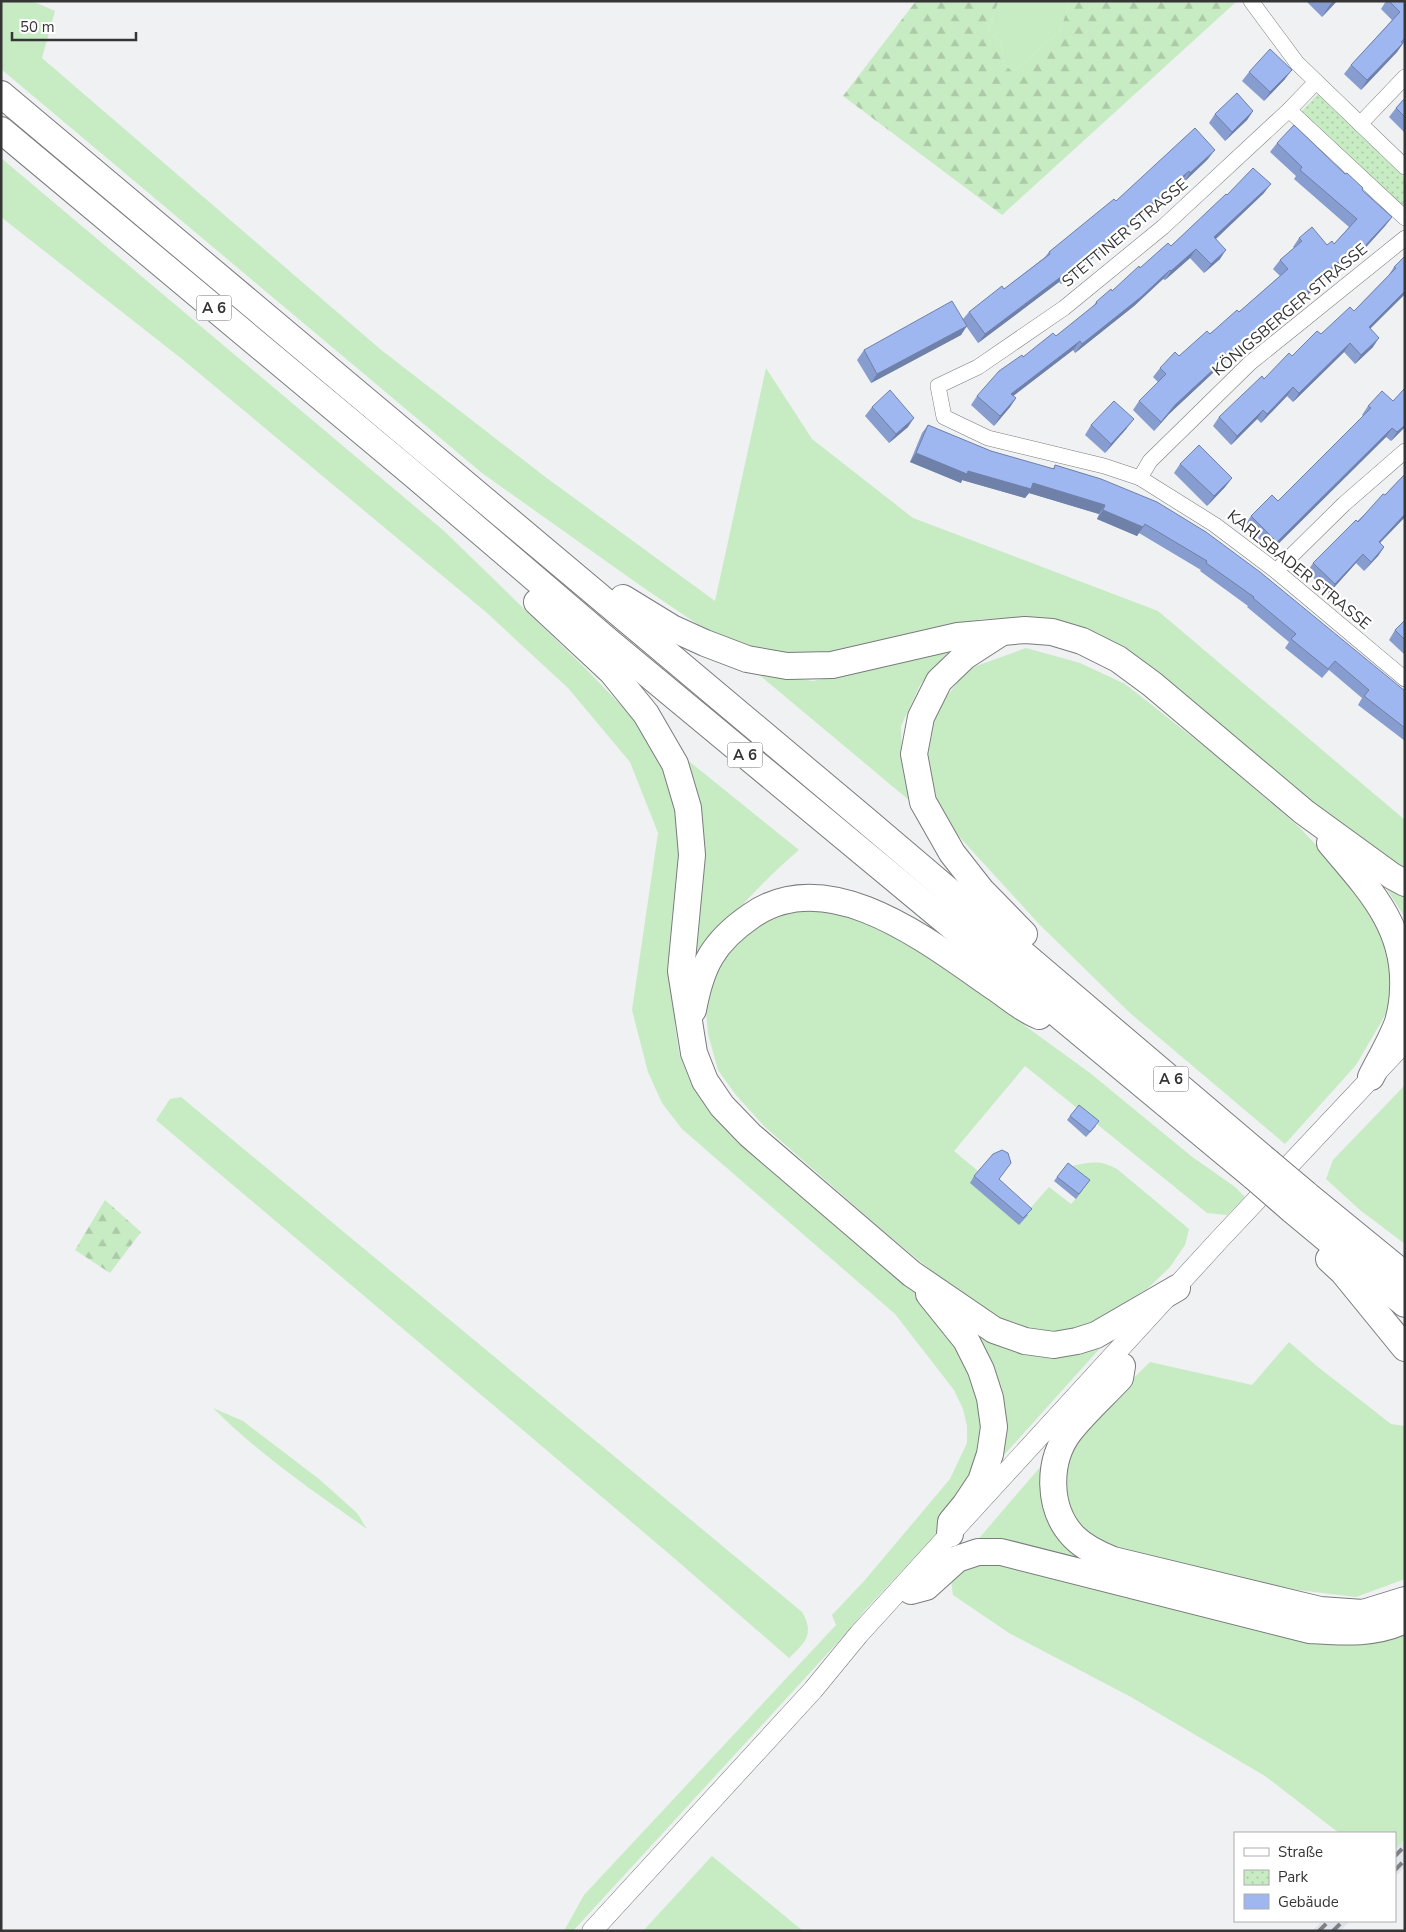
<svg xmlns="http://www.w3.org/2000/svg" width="1406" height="1932" font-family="'Nunito Sans',sans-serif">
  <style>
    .built { fill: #dfe4ed }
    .grass { fill: #c7ebc3 }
    .forest { fill: url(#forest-firs) }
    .park { fill: url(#park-dots) }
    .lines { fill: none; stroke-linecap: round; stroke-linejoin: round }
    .street-casing { stroke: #7a7b7d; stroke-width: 16 }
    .secondary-casing { stroke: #7a7b7d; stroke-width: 21 }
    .highway-casing { stroke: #7a7b7d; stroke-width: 28 }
    .street { stroke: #fff; stroke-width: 15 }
    .secondary { stroke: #fff; stroke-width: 20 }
    .highway { stroke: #fff; stroke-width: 26 }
    .rail { stroke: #7f8082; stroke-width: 4; stroke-dasharray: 10 5; stroke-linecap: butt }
    .highway-bridge-casing { stroke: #7a7b7d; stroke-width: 28; stroke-linecap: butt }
    .highway-bridge { stroke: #fff; stroke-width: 26 }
    .wall { fill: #889dcf }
    .shaded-wall { fill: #6f80a9 }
    .building { fill: #9eb7f1; stroke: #6f80a9 }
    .labels { text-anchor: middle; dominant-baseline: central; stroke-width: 4.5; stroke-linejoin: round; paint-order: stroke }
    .shield { fill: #fff; stroke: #727272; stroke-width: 1 }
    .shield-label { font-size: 15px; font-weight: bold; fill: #353536 }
    .street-label { font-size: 16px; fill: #353536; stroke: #fff }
  </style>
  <defs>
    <pattern id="forest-firs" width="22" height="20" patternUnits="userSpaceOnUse" patternTransform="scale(1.25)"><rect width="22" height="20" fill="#c7ebc3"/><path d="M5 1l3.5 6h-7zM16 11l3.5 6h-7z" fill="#accaa8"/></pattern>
    <pattern id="park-dots" width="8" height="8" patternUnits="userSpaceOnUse" patternTransform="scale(1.25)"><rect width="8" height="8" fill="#c7ebc3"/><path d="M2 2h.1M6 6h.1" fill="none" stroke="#accaa8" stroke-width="1.8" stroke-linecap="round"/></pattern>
  </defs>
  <rect width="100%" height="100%" fill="#eff1f3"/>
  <!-- built -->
  <g class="built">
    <polygon points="1405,1840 1405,1867 1395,1877 1395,1849"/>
    <polygon points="1322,1921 1350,1921 1340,1931 1312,1931"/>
  </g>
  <!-- grass -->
  <g class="grass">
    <polygon points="1,1 32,1 55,11 42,58 380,349 544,476 715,601 766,368 812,439 913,518 1158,611 1405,820 1405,869 1035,618 981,619 853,651 781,655 718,638 641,586 482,473 1,69"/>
    <polygon points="1001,1 1070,1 1060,31 1013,72 1004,64 1001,43 988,29 998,3"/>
    <polygon points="1,158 444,531 583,666 638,723 665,764 683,833 674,990 675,1025 679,1053 689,1079 709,1108 901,1279 932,1310 955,1336 985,1399 982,1466 942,1528 865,1610 849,1630 573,1931 564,1931 584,1895 836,1625 832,1615 865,1580 950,1479 967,1443 967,1426 963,1409 954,1390 895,1314 682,1129 662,1103 648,1072 632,1010 658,833 630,762 568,688 486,612 182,359 1,217"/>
    <polygon points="952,647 920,685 901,726 902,767 910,801 757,673 813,681 877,668"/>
    <polygon points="1026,648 1080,663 1125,684 1219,758 1300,828 1349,880 1389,949 1391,1005 1356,1065 1285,1144 1130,1013 1039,924 955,832 931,793 926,750 936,710 968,669"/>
    <path d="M680,754L799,850C759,884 725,923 692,964Z"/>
    <polygon points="1377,874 1405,891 1405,920 1404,916"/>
    <path d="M810,908L849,914L922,951L1090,1073L1191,1156L1235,1187L1245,1197L1227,1215L1207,1213L1025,1066L954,1151L1027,1212L1049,1187L1071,1204L1087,1185L1065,1168C1085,1163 1098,1158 1117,1169L1189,1229L1185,1245L1170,1267L1148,1288L1087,1328L1032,1334L1000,1322L946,1283L882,1230L764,1126L736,1095L718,1070L708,1034L706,1011L714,975L726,953L752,930L772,918Z"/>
    <polygon points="1405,1085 1405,1244 1360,1210 1326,1179 1333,1160"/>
    <path d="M181,1097L802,1612C815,1634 805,1643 789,1658L667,1552L156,1120L170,1099Z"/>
    <polygon points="967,1326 1102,1346 1004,1455 1001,1455"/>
    <polygon points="1289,1342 1318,1367 1391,1424 1405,1426 1405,1579 1356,1597 1298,1590 1188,1569 1108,1548 1089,1538 1066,1505 1064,1487 1068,1448 1109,1402 1150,1362 1252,1385"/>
    <path d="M213,1408L243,1421L319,1479L357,1513L367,1529C314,1492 259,1454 213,1408Z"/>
    <polygon points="1047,1459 1090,1564 975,1543"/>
    <polygon points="984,1561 1405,1630 1405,1840 1395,1849 1395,1833 1339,1833 1265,1776 1131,1697 1009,1633 953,1595 950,1573"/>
    <polygon points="712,1856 803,1931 643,1931"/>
  </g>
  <!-- forest -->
  <g class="forest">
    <polygon points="916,1 1001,1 998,3 988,29 1001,43 1004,64 1013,72 1060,31 1070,1 1236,2 1002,215 843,96"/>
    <polygon points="105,1200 141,1232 110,1273 75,1250"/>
  </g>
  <!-- park -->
  <polygon class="park" points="1318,94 1405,178 1405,213 1299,114"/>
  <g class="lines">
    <defs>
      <g id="street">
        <polyline points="1251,1 1297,63 1405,167"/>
        <polyline points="1316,82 1289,110 1163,227 1064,308 978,367 938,386 944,417 988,438 1104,466 1140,478 1215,525 1276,571 1405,679"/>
        <polyline points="1289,110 1405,218"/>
        <polyline points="1360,124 1405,77"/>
        <polyline points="1140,478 1150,461 1250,363 1405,238"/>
        <polyline points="1276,571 1344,504 1405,451"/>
      </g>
      <polyline id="secondary" points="592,1931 813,1690 859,1634 950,1534 1219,1240 1405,1042"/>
      <g id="highway">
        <polyline points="1,94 862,817 1268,1162"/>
        <polyline points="1,130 414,475 608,641 1254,1177"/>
        <polyline points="623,598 672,628 705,643 747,659 787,666 832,665 958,636 1025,630 1052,632 1082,641 1118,659 1152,684 1304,812 1392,876 1405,883"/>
        <polyline points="537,602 612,672 646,714 675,764 688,808 692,855 681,971 694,1053 705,1081 722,1106 750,1135 912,1274 994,1330 1025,1341 1054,1345 1077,1341 1096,1335 1177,1288"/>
        <polyline points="999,634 965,656 939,681 921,717 914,754 923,802 952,853 981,890 1024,934"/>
        <path d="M1330,843C1367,887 1406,926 1403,988C1403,999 1401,1011 1398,1022C1391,1041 1380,1059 1371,1077"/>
        <path d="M693,1010C701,966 713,942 751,916C829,861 930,943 994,987C1008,996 1023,1010 1039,1016"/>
        <polyline points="1306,1194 1405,1275"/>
        <polyline points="1292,1210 1405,1304"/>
        <polyline points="1329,1259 1343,1272 1405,1348"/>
        <polyline points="929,1294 966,1340 981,1370 990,1398 994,1427 990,1454 981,1481 965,1505 951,1522 950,1534"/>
        <path d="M1122,1366L1120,1378C1103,1396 1085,1412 1070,1431C1047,1461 1047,1509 1074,1537C1085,1548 1098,1554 1113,1560L1320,1610L1363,1613L1405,1600"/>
        <path d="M911,1591L926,1587L957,1559L978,1552H1001L1309,1630C1342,1632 1374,1635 1405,1620"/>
      </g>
    </defs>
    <!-- street casing -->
    <use href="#street" class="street-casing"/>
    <!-- secondary casing -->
    <use href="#secondary" class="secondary-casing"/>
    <!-- highway casing -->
    <use href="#highway" class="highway-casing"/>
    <!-- street -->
    <use href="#street" class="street"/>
    <!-- secondary -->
    <use href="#secondary" class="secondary"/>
    <!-- highway -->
    <use href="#highway" class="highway"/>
    <!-- rail -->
    <g class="rail">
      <polyline points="1395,1856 1405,1846"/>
      <polyline points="1395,1870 1405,1860"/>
      <polyline points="1319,1931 1329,1921"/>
      <polyline points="1333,1931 1343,1921"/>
    </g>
    <defs>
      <g id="highway-bridge">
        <polyline points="1268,1162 1306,1194"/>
        <polyline points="1254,1177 1292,1210"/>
      </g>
    </defs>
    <!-- highway-bridge casing -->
    <use href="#highway-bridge" class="highway-bridge-casing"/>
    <!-- highway-bridge -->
    <use href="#highway-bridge" class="highway-bridge"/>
  </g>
  <!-- wall -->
  <g class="wall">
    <polygon points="1306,1 1337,1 1322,17"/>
    <polygon points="1386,1 1405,1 1405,41 1397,52 1361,90 1344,74 1351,65 1392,20 1381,9"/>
    <polygon points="1249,72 1285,79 1264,101 1242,81"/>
    <polygon points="1405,98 1405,132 1404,132 1389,117 1396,108"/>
    <polygon points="1253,111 1247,120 1225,141 1209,123 1215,114"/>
    <polygon points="1277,143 1345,174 1392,217 1385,226 1357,257 1354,254 1317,284 1311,292 1298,303 1295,300 1263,328 1262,327 1169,414 1154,431 1133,410 1139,401 1158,382 1153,377 1160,368 1179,356 1239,312 1280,276 1273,269 1280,260 1294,248 1293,247 1299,238 1327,245 1334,244 1349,227 1294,179 1296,176 1270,152"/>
    <polygon points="1208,159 1184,182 1182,180 1105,248 1061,284 1059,282 978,343 966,326 961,335 871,383 857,360 864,350 963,319 969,312 1004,289 1045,257 1049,252 1116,201"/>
    <polygon points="1264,193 1216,239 1220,259 1204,273 1190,258 1165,280 1163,279 1134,306 1075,353 1073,350 1013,396 1016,398 1010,407 994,426 971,405 977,396 1023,357 1056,336 1093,307 1096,302 1112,291 1140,268 1171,246 1227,195"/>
    <polygon points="1405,256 1405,294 1370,328 1373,347 1355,364 1344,352 1293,402 1287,396 1261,423 1257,419 1231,445 1213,426 1219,417 1264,379 1321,334 1354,311 1388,276 1394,267"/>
    <polygon points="1368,406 1405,427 1391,441 1386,437 1271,551 1245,525 1251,516 1278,501 1363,416 1362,415"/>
    <polygon points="872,407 908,427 889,443 865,416"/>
    <polygon points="928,425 991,451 1053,469 1055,465 1101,479 1405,691 1405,741 1358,705 1362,698 1329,670 1322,678 1285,648 1289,642 1247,607 1248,606 1200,571 1201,570 1139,533 1137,536 1097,519 1099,514 1029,493 1025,498 962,480 961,483 910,462 922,433"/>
    <polygon points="1091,425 1127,428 1105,453 1085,435"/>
    <polygon points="1180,464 1232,478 1225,487 1207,506 1174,473"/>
    <polygon points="1405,474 1405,517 1380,543 1384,547 1378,556 1364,571 1356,563 1329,593 1307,572 1313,563 1385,495"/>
    <polygon points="1405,620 1405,655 1389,640 1395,630"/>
    <polygon points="1070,1116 1096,1126 1086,1137 1067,1120"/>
    <polygon points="974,1176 999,1179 1028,1215 1019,1225 970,1183"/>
    <polygon points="1057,1177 1090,1180 1076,1199 1054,1181"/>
  </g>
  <!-- shaded-wall -->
  <g class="shaded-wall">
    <polygon points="1333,1 1337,1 1322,17 1331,3"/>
    <polygon points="1403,43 1397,52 1361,90 1367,80"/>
    <polygon points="1292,70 1285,79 1264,101 1270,92"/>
    <polygon points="1253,111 1247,120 1225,141 1232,132"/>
    <polygon points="1215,150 1208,159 1184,182 1190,173"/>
    <polygon points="1189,171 1182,180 1105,248 1061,284 1067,275"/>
    <polygon points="1271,184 1264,193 1208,246 1214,237"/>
    <polygon points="1392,217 1385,226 1357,257 1363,248"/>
    <polygon points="1360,245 1354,254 1317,284 1311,292 1298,303 1304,294 1315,281"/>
    <polygon points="1196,249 1190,258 1165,280 1171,271"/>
    <polygon points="1226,250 1220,259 1204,273 1211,264"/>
    <polygon points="1170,270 1163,279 1134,306 1075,353 1082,344"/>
    <polygon points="1066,273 1059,282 978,343 985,334"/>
    <polygon points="1301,291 1295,300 1263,328 1270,319"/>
    <polygon points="1405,291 1405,294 1363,336 1369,327"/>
    <polygon points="1269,318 1262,327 1169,414 1154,431 1161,422 1175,405"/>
    <polygon points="967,326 961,335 871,383 877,374"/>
    <polygon points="1379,338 1373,347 1355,364 1361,355"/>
    <polygon points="1080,341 1073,350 1004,403 1011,394"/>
    <polygon points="1350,343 1344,352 1293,402 1299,393"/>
    <polygon points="1293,387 1287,396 1261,423 1267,414"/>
    <polygon points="1016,398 1010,407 994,426 1000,416"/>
    <polygon points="1263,410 1257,419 1231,445 1237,436"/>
    <polygon points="914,418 908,427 889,443 896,434"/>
    <polygon points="1134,419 1127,428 1105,453 1111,444"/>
    <polygon points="1405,425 1405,427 1391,441 1397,432"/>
    <polygon points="1392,428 1386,437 1271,551 1277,542"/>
    <polygon points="916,453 968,471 1033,483 1105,505 1099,514 1029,493 1025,498 962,480 961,483 910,462"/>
    <polygon points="1232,478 1225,487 1207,506 1214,496"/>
    <polygon points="1103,510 1143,527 1137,536 1097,519"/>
    <polygon points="1405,514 1405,517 1372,551 1379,542"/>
    <polygon points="1384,547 1378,556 1364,571 1371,562"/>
    <polygon points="1363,554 1356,563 1329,593 1335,584"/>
  </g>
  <!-- building -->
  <g class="building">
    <polygon points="1389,1 1405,1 1405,38 1401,42 1403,43 1367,80 1351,65 1400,12"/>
    <polygon points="1270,49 1292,70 1270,92 1249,72"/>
    <polygon points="1237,93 1253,111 1232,132 1215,114"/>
    <polygon points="1405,98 1405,117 1396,108"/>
    <polygon points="1294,125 1345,174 1347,173 1363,188 1362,190 1392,217 1363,248 1360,245 1315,281 1317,283 1304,294 1301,291 1270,319 1269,318 1175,405 1161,422 1139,401 1166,374 1160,368 1175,352 1179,356 1207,331 1210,334 1237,310 1239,312 1288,269 1280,260 1302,241 1299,238 1312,227 1327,245 1332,241 1334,244 1357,219 1300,170 1302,167 1277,143"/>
    <polygon points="1195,128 1215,150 1190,173 1189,171 1112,239 1067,275 1066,273 985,334 969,312 1002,286 1004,289 1050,254 1049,252 1114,199 1116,201"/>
    <polygon points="1253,168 1271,184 1214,237 1226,250 1211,264 1196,249 1171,271 1170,270 1141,297 1082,344 1080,341 1011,394 1016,398 1000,416 977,396 999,371 1022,355 1023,357 1053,333 1056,336 1097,303 1096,302 1111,289 1112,291 1139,266 1140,268 1168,243 1171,246 1226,194 1227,195"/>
    <polygon points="1405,256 1405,291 1369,327 1379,338 1361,355 1350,343 1299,393 1293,387 1267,414 1263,410 1237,436 1219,417 1262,376 1264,379 1289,353 1292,356 1317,331 1321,334 1350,307 1354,311 1396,268 1394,267"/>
    <polygon points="952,301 967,326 877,374 864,350"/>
    <polygon points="1405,388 1405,425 1397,432 1392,428 1277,542 1251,516 1272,495 1278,501 1371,408 1368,406 1382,391 1393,401"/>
    <polygon points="890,390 914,418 896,434 872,407"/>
    <polygon points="1114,401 1134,419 1111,444 1091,425"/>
    <polygon points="928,425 991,451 1054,469 1055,465 1101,479 1157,502 1206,532 1260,572 1405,691 1405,728 1364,696 1369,690 1335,661 1328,669 1291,639 1296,634 1253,598 1254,597 1206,563 1207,561 1145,524 1143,527 1103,510 1105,505 1033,483 1031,489 968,471 967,474 916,453"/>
    <polygon points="1199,445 1232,478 1214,496 1180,464"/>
    <polygon points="1405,474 1405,514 1379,542 1384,547 1371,562 1363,554 1335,584 1313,563 1356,520 1358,522 1383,494 1385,495"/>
    <polygon points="1405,620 1405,640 1395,630"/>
    <polygon points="1079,1105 1099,1121 1090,1132 1070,1116"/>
    <polygon points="1002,1150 1008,1153 1011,1163 999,1179 1032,1209 1023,1218 974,1176 993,1154"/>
    <polygon points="1068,1163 1090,1180 1079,1194 1057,1177"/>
  </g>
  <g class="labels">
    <!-- shield labels -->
    <g class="shield">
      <rect x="196.5" y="295.5" width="35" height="25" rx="4"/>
      <rect x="727.5" y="742.5" width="35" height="25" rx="4"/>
      <rect x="1153.5" y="1066.5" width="35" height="25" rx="4"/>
    </g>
    <g class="shield-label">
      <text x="214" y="308">A 6</text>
      <text x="745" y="755">A 6</text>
      <text x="1171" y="1079">A 6</text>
    </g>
    <!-- street labels -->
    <g class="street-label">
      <text transform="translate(1125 233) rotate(-40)">STETTINER STRASSE</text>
      <text transform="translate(1290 310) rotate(-40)">KÖNIGSBERGER STRASSE</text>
      <text transform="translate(1299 570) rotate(39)">KARLSBADER STRASSE</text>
    </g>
  </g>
  <!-- border -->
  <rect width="1406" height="1932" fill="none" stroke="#353536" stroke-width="5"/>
  <!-- legend -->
  <rect x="1234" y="1832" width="162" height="90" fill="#ffffff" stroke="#aeaeaf"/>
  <rect x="1244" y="1848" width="25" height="8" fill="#ffffff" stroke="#aeaeaf"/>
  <text x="1278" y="1857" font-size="15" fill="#353536">Straße</text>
  <rect x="1244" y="1870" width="25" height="15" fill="url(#park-dots)" stroke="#aeaeaf"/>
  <text x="1278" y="1882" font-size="15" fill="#353536">Park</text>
  <rect x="1244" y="1894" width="25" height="15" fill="#9eb7f1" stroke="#aeaeaf"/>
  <text x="1278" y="1907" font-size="15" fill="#353536">Gebäude</text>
  <!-- scale -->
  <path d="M12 32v8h124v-8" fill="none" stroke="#353536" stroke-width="2.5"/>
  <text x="20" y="32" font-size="15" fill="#353536" stroke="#ffffff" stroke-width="4" paint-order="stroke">50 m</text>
</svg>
